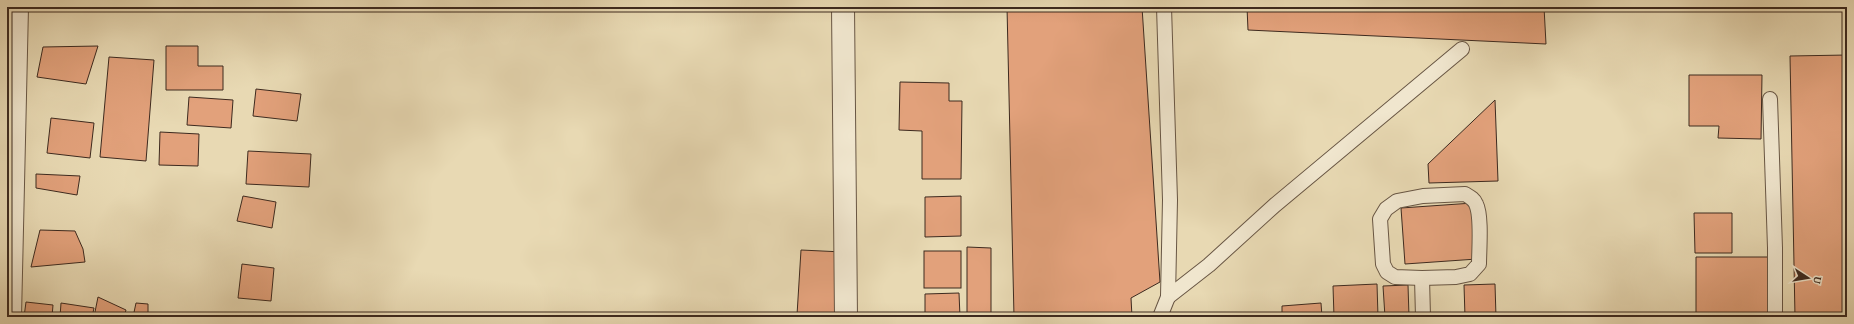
<svg xmlns="http://www.w3.org/2000/svg" width="1854" height="324" font-family="'Gentium Book Plus',serif">
  <style>
    .building { fill: #e2a17b; stroke: #3d2a1f }
    .lines { fill: none; stroke-linecap: round; stroke-linejoin: round }
    .service-casing { stroke: #685644; stroke-width: 16 }
    .minor-casing { stroke: #685644; stroke-width: 24 }
    .service { stroke: #f0e6ce; stroke-width: 14 }
    .minor { stroke: #f0e6ce; stroke-width: 22 }
  </style>
  <rect width="100%" height="100%" fill="#e8d9b3"/>
  <filter id="stains"><feTurbulence type="fractalNoise" baseFrequency=".005" numOctaves="4"/><feColorMatrix values="0 0 0 0 .2 0 0 0 0 .09 0 0 0 0 .02 0 0 0 .5 -.17"/></filter>
  <radialGradient id="worn" r=".72"><stop offset=".6" stop-color="#630" stop-opacity="0"/><stop offset="1" stop-color="#630" stop-opacity=".3"/></radialGradient>
  <!-- building -->
  <g class="building">
    <polygon points="40,7 97,7 97,11"/>
    <polygon points="907,7 946,7 946,9"/>
    <polygon points="1007,7 1142,7 1160,282 1131,298 1132,317 1014,317"/>
    <polygon points="1247,7 1544,7 1546,44 1248,30"/>
    <polygon points="98,46 86,84 37,77 43,47"/>
    <polygon points="166,46 198,46 198,66 223,66 223,90 166,90"/>
    <polygon points="1847,55 1847,317 1795,317 1790,56"/>
    <polygon points="109,57 154,60 146,161 100,157"/>
    <polygon points="1689,75 1762,75 1761,139 1718,138 1719,126 1689,126"/>
    <polygon points="900,82 949,83 949,101 962,101 961,179 922,179 922,131 899,130"/>
    <polygon points="256,89 301,94 297,121 253,116"/>
    <polygon points="189,97 233,100 231,128 187,125"/>
    <polygon points="1495,100 1498,181 1429,183 1428,164"/>
    <polygon points="51,118 94,123 90,158 47,153"/>
    <polygon points="160,132 199,134 198,166 159,165"/>
    <polygon points="248,151 311,154 309,187 246,184"/>
    <polygon points="36,174 80,176 77,195 36,188"/>
    <polygon points="243,196 276,202 272,228 237,221"/>
    <polygon points="961,196 961,236 925,237 925,197"/>
    <polygon points="1473,203 1477,259 1405,264 1401,208"/>
    <polygon points="1694,213 1732,213 1732,253 1695,253"/>
    <polygon points="40,230 75,231 83,249 85,262 31,267"/>
    <polygon points="967,247 991,248 991,317 967,317"/>
    <polygon points="801,250 843,252 839,317 797,315"/>
    <rect x="924" y="251" width="37" height="37"/>
    <polygon points="1696,257 1771,257 1770,317 1696,317"/>
    <polygon points="242,264 274,268 271,301 238,298"/>
    <polygon points="1377,284 1378,317 1334,317 1333,286"/>
    <polygon points="1495,284 1496,317 1465,317 1464,285"/>
    <polygon points="1408,285 1409,317 1385,317 1383,286"/>
    <polygon points="959,293 960,317 925,317 925,294"/>
    <polygon points="98,297 126,310 124,317 94,317"/>
    <polygon points="26,302 53,305 52,317 24,317"/>
    <polygon points="61,303 94,308 92,317 60,317"/>
    <polygon points="136,303 148,304 148,317 133,317"/>
    <polygon points="1321,303 1322,317 1282,317 1282,306"/>
  </g>
  <g class="lines">
    <defs>
      <g id="service">
        <polyline points="1770,99 1775,248 1775,317"/>
        <path d="M1465,194C1470,197 1474,199 1476,204C1482,216 1479,250 1479,264L1470,274L1456,277L1422,278L1395,277L1387,272L1383,264L1380,219L1386,209L1397,201L1423,196Z"/>
        <polyline points="1422,278 1423,317"/>
        <polyline points="1168,297 1209,265 1275,205 1462,49"/>
        <polyline points="1160,317 1168,297 1170,200 1164,7"/>
      </g>
      <g id="minor">
        <polyline points="843,7 846,317"/>
        <polyline points="10,317 17,7"/>
      </g>
    </defs>
    <!-- service casing -->
    <use href="#service" class="service-casing"/>
    <!-- minor casing -->
    <use href="#minor" class="minor-casing"/>
    <!-- service -->
    <use href="#service" class="service"/>
    <!-- minor -->
    <use href="#minor" class="minor"/>
  </g>
  <!-- margin -->
  <rect width="1854" height="324" fill="none" stroke="#e8d9b3" stroke-width="24"/>
  <rect x="8" y="8" width="1838" height="308" fill="none" stroke="#3d2a1f" stroke-width="2"/>
  <rect x="12" y="12" width="1830" height="300" fill="none" stroke="#3d2a1f"/>
  <!-- north arrow -->
  <g transform="translate(1808 278) rotate(102)" stroke="#f0e6ce" stroke-width="3" paint-order="stroke">
  <path d="M0-3L7 15L0 10L-7 15Z" fill="#3d2a1f"/>
  <text y="-6" font-size="11" font-weight="bold" text-anchor="middle" fill="#3d2a1f">U</text>
  </g>
  <rect width="100%" height="100%" filter="url(#stains)"/>
  <rect width="100%" height="100%" fill="url(#worn)"/>
</svg>
